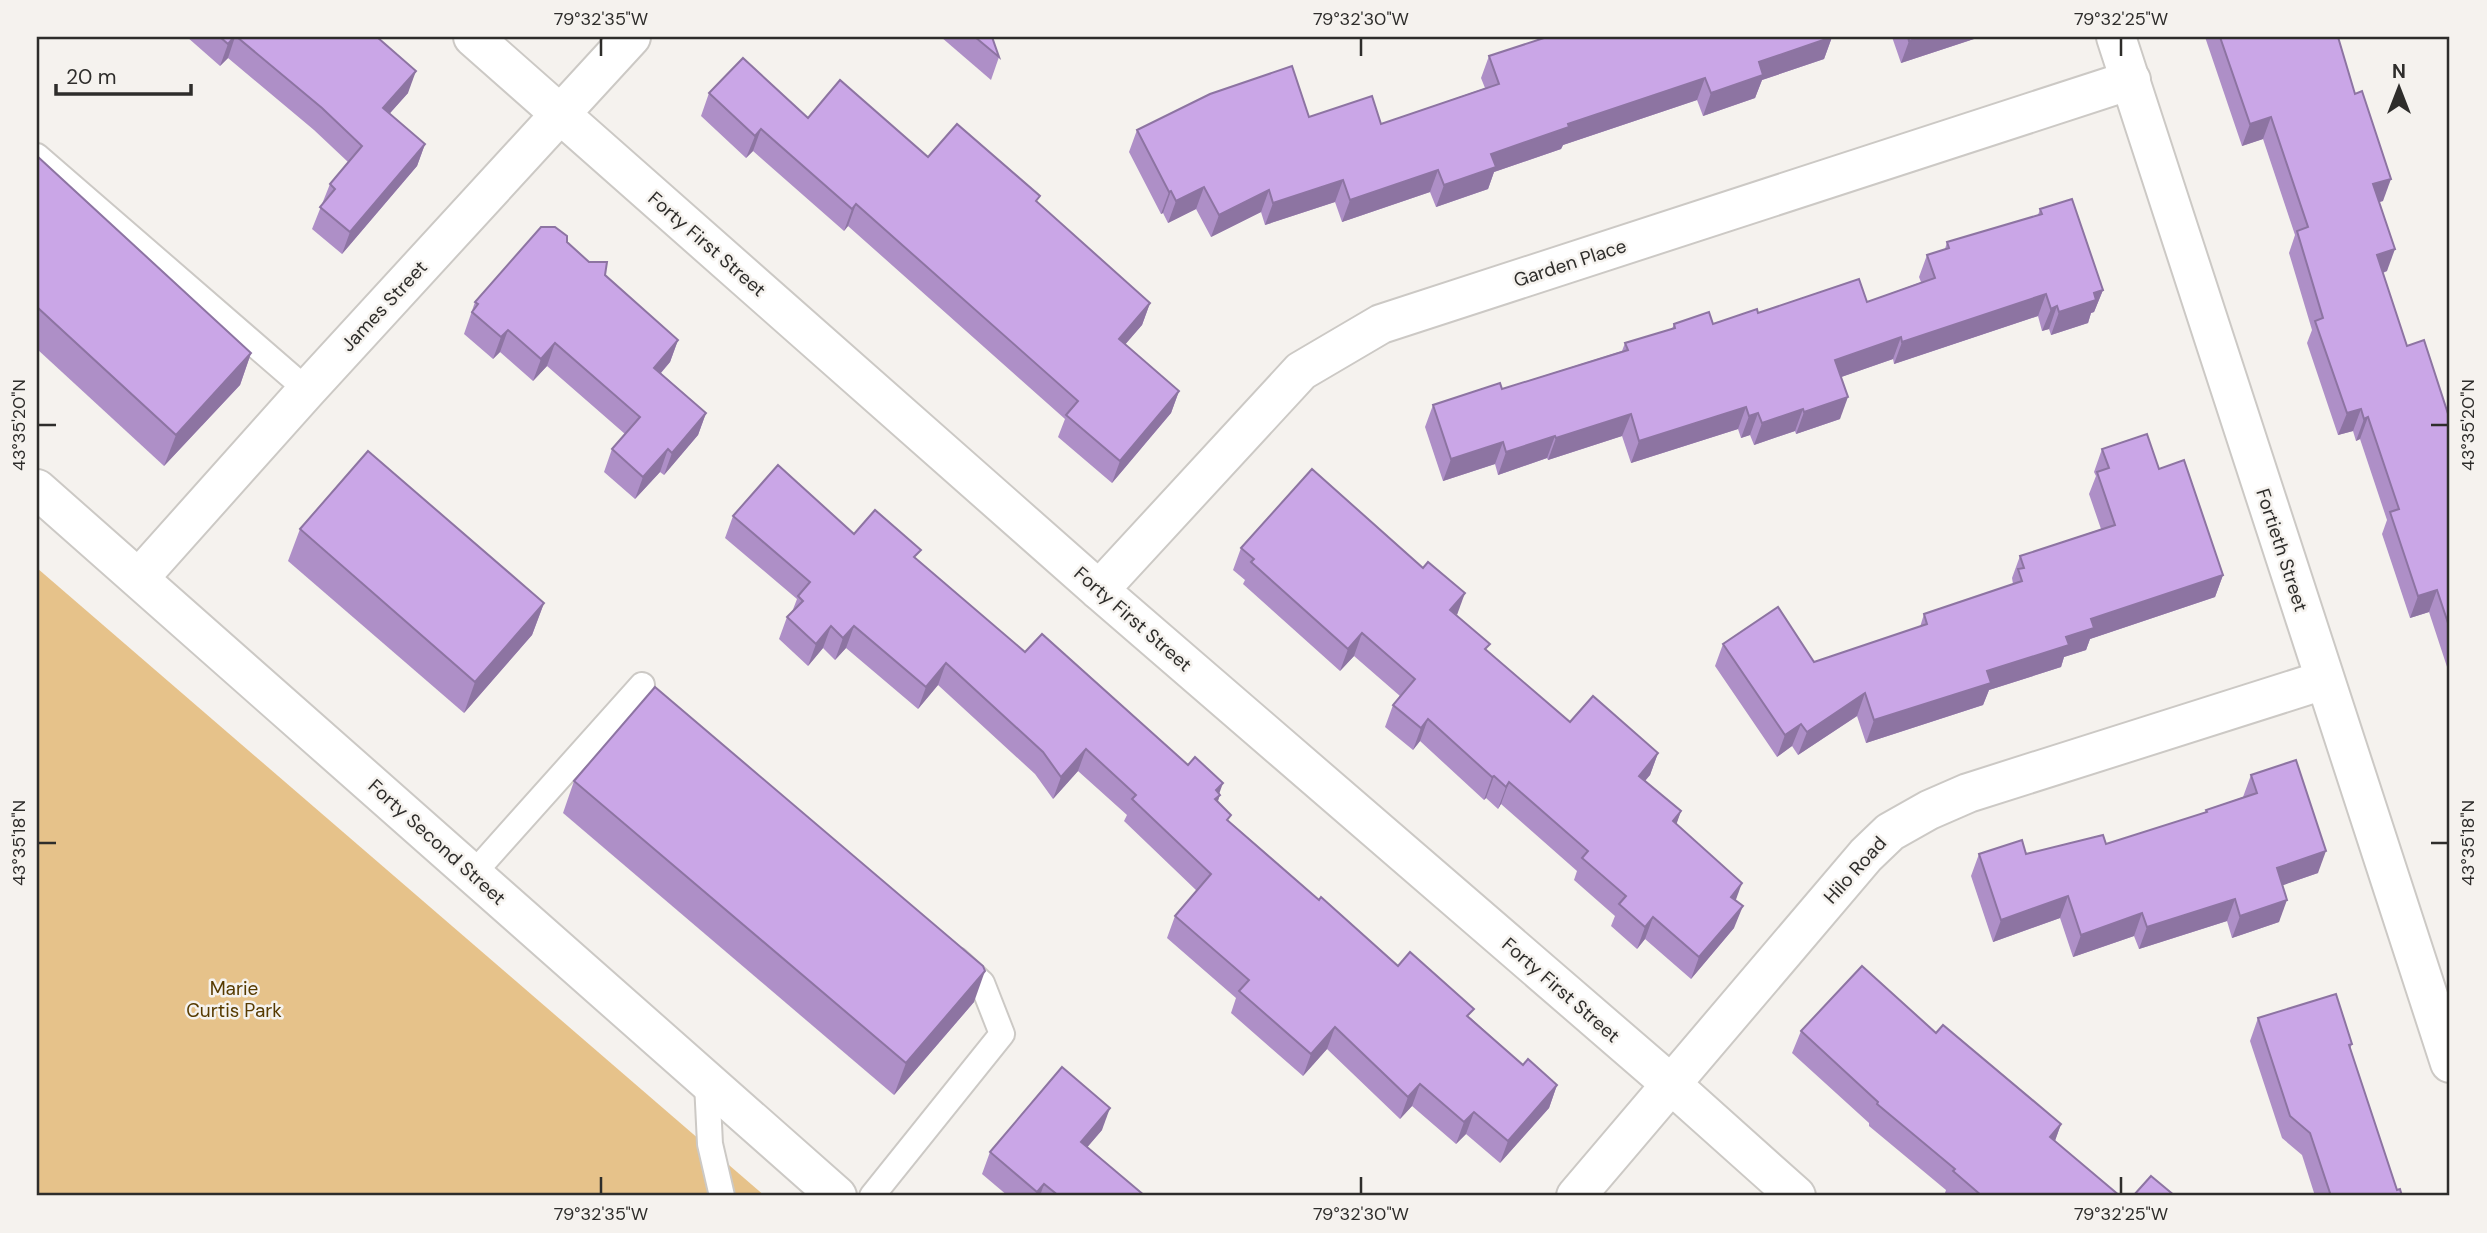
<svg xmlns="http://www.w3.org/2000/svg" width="2487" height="1233" font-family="'DM Sans',sans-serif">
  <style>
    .green { fill: #e6c28a }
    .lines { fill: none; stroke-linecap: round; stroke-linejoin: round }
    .lane-casing { stroke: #ccc9c5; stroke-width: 28 }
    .street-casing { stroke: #ccc9c5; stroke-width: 42 }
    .lane { stroke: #fff; stroke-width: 24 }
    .street { stroke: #fff; stroke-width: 38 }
    .wall { fill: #ae8fc7 }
    .shaded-wall { fill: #8d74a2 }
    .building { fill: #caa6e7; stroke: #8d74a2; stroke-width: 2 }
    .ticks { fill: none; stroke: #2e2d2b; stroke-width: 2.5 }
    .labels { text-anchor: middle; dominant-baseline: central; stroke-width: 5; stroke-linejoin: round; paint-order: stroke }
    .street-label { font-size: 19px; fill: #2e2d2b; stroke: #f5f2ee }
    .park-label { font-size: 19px; fill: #563a00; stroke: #f5f2ee }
    .neatline { fill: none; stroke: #2e2d2b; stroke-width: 2.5 }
    .ticks-label { font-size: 18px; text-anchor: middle; fill: #2e2d2b }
  </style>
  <rect width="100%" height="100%" fill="#f5f2ee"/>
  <!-- green -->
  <polygon class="green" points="37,568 765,1196 37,1196"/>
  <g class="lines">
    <defs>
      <g id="lane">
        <polyline points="37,156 307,390"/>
        <polyline points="473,874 642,685"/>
        <polyline points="707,1083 710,1144 722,1196"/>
        <polyline points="872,1196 1002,1034 982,983 957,960"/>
      </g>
      <g id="street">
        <polyline points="473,37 1099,590 1672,1085 1796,1196"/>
        <polyline points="2116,37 2450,1063"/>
        <polyline points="37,489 837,1196"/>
        <polyline points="139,578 307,390 631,37"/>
        <polyline points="1099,590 1301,371 1381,324 2131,80"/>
        <polyline points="1576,1196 1866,855 1890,832 1929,810 1968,793 2324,680"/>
      </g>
    </defs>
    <!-- lane casing -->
    <use href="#lane" class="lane-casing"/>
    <!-- street casing -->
    <use href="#street" class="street-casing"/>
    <!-- lane -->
    <use href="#lane" class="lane"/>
    <!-- street -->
    <use href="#street" class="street"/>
  </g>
  <!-- wall -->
  <g class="wall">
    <polygon points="187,37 377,37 408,93 389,114 425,144 417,166 342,254 312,229 330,184 348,162 314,130 228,58 220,66"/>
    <polygon points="941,37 992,37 999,57 991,80"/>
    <polygon points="1832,37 1824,59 1762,80 1755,98 1703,116 1697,100 1563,145 1561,149 1494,172 1488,189 1436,207 1430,192 1342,222 1335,202 1265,225 1261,212 1211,237 1196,209 1168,223 1163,213 1161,214 1129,152 1137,130 1309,117 1381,124 1485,88 1481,78 1489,56"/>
    <polygon points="1892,37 1980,37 1901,63"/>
    <polygon points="2205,37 2338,37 2383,201 2379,202 2387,271 2383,273 2407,346 2450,420 2450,676 2429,612 2410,618 2382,534 2387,520 2360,439 2356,441 2353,431 2338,435 2307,343 2312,330 2289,253 2295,235 2263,139 2242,146"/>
    <polygon points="709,93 808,118 928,157 1038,203 1150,303 1142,325 1125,344 1179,391 1171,413 1112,483 1058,437 1065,419 848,226 844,231 753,151 746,158 701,116"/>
    <polygon points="37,156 251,353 240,385 164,466 37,349"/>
    <polygon points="2040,209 2103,290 2094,312 2091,313 2088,323 2051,335 2049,329 2042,331 2038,316 1894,364 1893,359 1841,377 1840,419 1796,434 1795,431 1754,445 1750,435 1741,438 1738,429 1631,463 1622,436 1548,460 1547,458 1498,475 1495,464 1443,481 1425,427 1433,405 1502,389 1622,351 1625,343 1672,329 1674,324 1713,324 1758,313 1867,302 1921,282 1919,277 1927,255 1945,249 1947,242 2038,215"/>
    <polygon points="567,242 678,340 670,362 661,373 706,413 698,435 664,475 660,472 635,499 604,472 612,449 625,434 547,366 533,381 500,352 493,359 464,334 475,302"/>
    <polygon points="2102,449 2159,469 2223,575 2215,597 2090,639 2086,650 2064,657 2061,667 1989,690 1983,705 1866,743 1857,716 1798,755 1792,746 1777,757 1715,666 1723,644 1814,662 1920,627 1924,614 2013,584 2012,578 2020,556 2101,529 2089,494 2096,476 2094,472"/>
    <polygon points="733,516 854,534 918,560 1025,652 1219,794 1218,802 1229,821 1319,900 1398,966 1471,1018 1523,1065 1557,1085 1549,1108 1500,1163 1466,1134 1456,1144 1412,1106 1400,1119 1327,1049 1303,1076 1231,1013 1236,998 1167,938 1175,916 1197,891 1124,821 1127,815 1078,771 1053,799 1035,774 938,685 918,709 846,648 835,660 823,648 808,666 779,639 787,617 792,612 797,599 725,538"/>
    <polygon points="300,529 544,603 532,635 464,713 288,561"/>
    <polygon points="1241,548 1456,616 1487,651 1570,722 1658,753 1650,775 1645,781 1681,811 1676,824 1736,901 1734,928 1691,979 1645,939 1637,949 1611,926 1615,916 1574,880 1577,871 1501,804 1498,809 1486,798 1484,800 1420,741 1413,750 1385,727 1393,705 1400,696 1354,656 1340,671 1243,584 1245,580 1233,570"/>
    <polygon points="2251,775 2318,873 2283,885 2279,922 2232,938 2227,921 2139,949 2134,936 2073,957 2060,918 1993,942 1971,876 1979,854 2026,854 2106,844 2205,813 2206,810 2243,797"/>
    <polygon points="574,781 974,1002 894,1095 563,813"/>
    <polygon points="2258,1018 2352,1044 2350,1049 2397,1190 2402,1196 2315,1196 2302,1155 2282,1138 2250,1041"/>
    <polygon points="1801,1031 1936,1033 2061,1124 2055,1141 2120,1196 1949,1196 1945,1193 1946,1190 1869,1126 1869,1123 1792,1053"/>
    <polygon points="1102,1130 1087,1147 1145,1196 1008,1196 982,1174 990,1152"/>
  </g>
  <!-- shaded-wall -->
  <g class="shaded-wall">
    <polygon points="235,37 228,58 220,66 228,44"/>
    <polygon points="1832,37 1824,59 1762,80 1755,98 1703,116 1711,93 1759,62"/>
    <polygon points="1921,37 1980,37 1901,63 1909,41"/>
    <polygon points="416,71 408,93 375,130 383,108"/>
    <polygon points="1705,78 1697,100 1563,145 1561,149 1494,172 1488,189 1436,207 1444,185 1491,154 1568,124"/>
    <polygon points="2271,117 2263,139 2242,146 2250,124"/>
    <polygon points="761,129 753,151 746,158 755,136"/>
    <polygon points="425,144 417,166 342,254 350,232"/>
    <polygon points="1438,170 1430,192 1342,222 1350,200"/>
    <polygon points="2391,179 2383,201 2365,206 2373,184"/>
    <polygon points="1343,180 1335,202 1265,225 1273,203"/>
    <polygon points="1204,187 1196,209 1168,223 1176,201"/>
    <polygon points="1269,190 1261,212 1211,237 1219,215"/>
    <polygon points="1171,191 1163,213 1161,214 1169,192"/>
    <polygon points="856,204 848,226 844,231 852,209"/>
    <polygon points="2395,249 2387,271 2369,277 2377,255"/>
    <polygon points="2103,290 2094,312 2091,313 2088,323 2051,335 2059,312 2094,293"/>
    <polygon points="2046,294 2038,316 1894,364 1902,342"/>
    <polygon points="1150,303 1142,325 1111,361 1119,339"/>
    <polygon points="2057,306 2049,329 2042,331 2051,309"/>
    <polygon points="508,330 500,352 493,359 501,337"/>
    <polygon points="1901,337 1893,359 1827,382 1835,360"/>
    <polygon points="678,340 670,362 646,390 654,368"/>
    <polygon points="555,343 547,366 533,381 541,359"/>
    <polygon points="251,353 240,385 164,466 176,435"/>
    <polygon points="1179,391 1171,413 1112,483 1120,461"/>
    <polygon points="1848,397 1840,419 1796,434 1804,412"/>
    <polygon points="1746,407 1738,429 1631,463 1639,441"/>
    <polygon points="1803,409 1795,431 1754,445 1762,423"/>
    <polygon points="2361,409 2353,431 2338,435 2347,413"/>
    <polygon points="706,413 698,435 664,475 672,453"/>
    <polygon points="1758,413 1750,435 1741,438 1749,416"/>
    <polygon points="1631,414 1622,436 1548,460 1556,438"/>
    <polygon points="2368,417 2360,439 2356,441 2364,419"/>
    <polygon points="1555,436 1547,458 1498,475 1506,452"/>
    <polygon points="1503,442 1495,464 1443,481 1451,459"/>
    <polygon points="668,449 660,472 635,499 643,477"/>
    <polygon points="2223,575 2215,597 2090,639 2086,650 2064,657 2061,667 1989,690 1983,705 1866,743 1874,720 2066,637 2091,619"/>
    <polygon points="2437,590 2429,612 2410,618 2418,596"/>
    <polygon points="1465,593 1457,615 1450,610"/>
    <polygon points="544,603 532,635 464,713 475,682"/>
    <polygon points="831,626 823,648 808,666 816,644"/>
    <polygon points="854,626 846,648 835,660 843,638"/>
    <polygon points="1362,633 1354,656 1340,671 1348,649"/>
    <polygon points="946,663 938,685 918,709 926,687"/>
    <polygon points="1865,693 1857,716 1798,755 1807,732"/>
    <polygon points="1428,719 1420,741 1413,750 1421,728"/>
    <polygon points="1801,724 1792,746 1777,757 1785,735"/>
    <polygon points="1086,749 1078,771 1053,799 1061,777"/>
    <polygon points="1658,753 1650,775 1630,798 1639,776"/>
    <polygon points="1494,776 1486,798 1484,800 1492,777"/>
    <polygon points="1509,782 1501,804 1498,809 1506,787"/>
    <polygon points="1223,783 1218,797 1220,795 1212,817 1216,790"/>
    <polygon points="1681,811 1673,834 1673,821"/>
    <polygon points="2326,851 2318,873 2269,890 2277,868"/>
    <polygon points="1742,883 1734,905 1731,897"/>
    <polygon points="2068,896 2060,918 1993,942 2001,920"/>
    <polygon points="2235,899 2227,921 2139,949 2147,927"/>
    <polygon points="2287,900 2279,922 2232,938 2240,916"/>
    <polygon points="1743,906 1734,928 1691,979 1699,957"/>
    <polygon points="2142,913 2134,936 2073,957 2081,935"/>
    <polygon points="1653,917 1645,939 1637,949 1645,927"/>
    <polygon points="985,971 974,1002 894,1095 906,1063"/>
    <polygon points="1335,1027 1327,1049 1303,1076 1311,1054"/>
    <polygon points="1420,1084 1412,1106 1400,1119 1408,1097"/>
    <polygon points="1557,1085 1549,1108 1500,1163 1508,1141"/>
    <polygon points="1110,1108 1102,1130 1073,1164 1081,1142"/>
    <polygon points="1474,1112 1466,1134 1456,1144 1464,1122"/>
    <polygon points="2061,1124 2053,1146 2050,1137"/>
    <polygon points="1044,1184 1040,1196 1036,1196 1037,1192"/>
  </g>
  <!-- building -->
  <g class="building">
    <polygon points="220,37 234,37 228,44"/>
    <polygon points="237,37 377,37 416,71 383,108 425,144 350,232 320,207 335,189 330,184 362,146 322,108"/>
    <polygon points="975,37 992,37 999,57"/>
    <polygon points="1547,37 1832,37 1759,62 1763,75 1711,93 1705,78 1568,124 1569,127 1491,154 1496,167 1444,185 1438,170 1350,200 1343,180 1273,203 1269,190 1219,215 1204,187 1176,201 1171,191 1169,192 1137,130 1210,94 1292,66 1309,117 1372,96 1381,124 1499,84 1489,56"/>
    <polygon points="1908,37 1921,37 1909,41"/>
    <polygon points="2220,37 2338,37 2355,94 2362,91 2391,179 2373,184 2395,249 2377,255 2407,346 2424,340 2450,420 2450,629 2437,590 2418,596 2390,512 2399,509 2368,417 2364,419 2361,409 2347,413 2315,321 2323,318 2297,231 2308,227 2271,117 2250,124"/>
    <polygon points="743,58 808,118 840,80 928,157 957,124 1040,196 1036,201 1150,303 1119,339 1179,391 1120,461 1066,415 1078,401 856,204 852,209 761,129 755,136 709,93"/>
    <polygon points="37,156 251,353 176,435 37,307"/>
    <polygon points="2072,199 2103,290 2094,293 2096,300 2059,312 2057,306 2051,309 2046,294 1902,342 1901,337 1835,360 1848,397 1804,412 1803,409 1762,423 1758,413 1749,416 1746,407 1639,441 1631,414 1556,438 1555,436 1506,452 1503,442 1451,459 1433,405 1500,383 1502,389 1628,350 1625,343 1675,328 1674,324 1709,312 1713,324 1757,309 1758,313 1859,279 1867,302 1935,278 1927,255 1949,248 1947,242 2042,214 2040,209"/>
    <polygon points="541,227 555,227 567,236 567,242 589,262 607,262 605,275 678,340 654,368 706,413 672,453 668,449 643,477 612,449 640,417 555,343 541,359 508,330 501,337 472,312 478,304 475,302"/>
    <polygon points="2147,434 2159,469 2184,460 2223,575 2091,619 2094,628 2066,637 2069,645 1987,671 1991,683 1874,720 1865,693 1807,732 1801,724 1785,735 1723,644 1778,607 1814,662 1927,624 1924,614 2022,581 2018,569 2024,568 2020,556 2115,525 2097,472 2109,468 2102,449"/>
    <polygon points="368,451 544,603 475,682 300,529"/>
    <polygon points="778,465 854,534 875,510 921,550 914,557 1025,652 1042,634 1188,765 1195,757 1223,783 1216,790 1220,795 1215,799 1231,815 1227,820 1319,900 1321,897 1398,966 1410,952 1474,1009 1467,1016 1523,1065 1528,1059 1557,1085 1508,1141 1474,1112 1464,1122 1420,1084 1408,1097 1335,1027 1311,1054 1239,991 1249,980 1175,916 1211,874 1132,799 1136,795 1086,749 1061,777 1043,752 946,663 926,687 854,626 843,638 831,626 816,644 787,617 803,601 798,596 810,582 733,516"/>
    <polygon points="1312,469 1423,568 1428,562 1465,593 1450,610 1490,644 1485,649 1570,722 1593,696 1658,753 1639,776 1681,811 1673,821 1742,883 1731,897 1743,906 1699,957 1653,917 1645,927 1619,904 1626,896 1582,858 1588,851 1509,782 1506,787 1494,776 1492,777 1428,719 1421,728 1393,705 1415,679 1362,633 1348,649 1251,562 1254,559 1241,548"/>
    <polygon points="655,687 983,966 985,971 906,1063 574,781"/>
    <polygon points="2296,760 2326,851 2277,868 2287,900 2240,916 2235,899 2147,927 2142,913 2081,935 2068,896 2001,920 1979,854 2022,840 2026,854 2103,835 2106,844 2207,812 2206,810 2257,793 2251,775"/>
    <polygon points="1862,966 1936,1033 1943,1025 2061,1124 2050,1137 2120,1196 1982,1196 1953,1171 1955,1169 1877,1104 1878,1102 1801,1031"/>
    <polygon points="2336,994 2352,1044 2349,1045 2397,1190 2400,1189 2402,1196 2331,1196 2310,1133 2290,1116 2258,1018"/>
    <polygon points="1062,1067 1110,1108 1081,1142 1145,1196 1059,1196 1044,1184 1037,1192 990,1152"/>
    <polygon points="2151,1176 2175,1196 2133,1196"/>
  </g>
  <!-- ticks -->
  <path class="ticks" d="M601,38V56M1361,38V56M2121,38V56M38,425H56M2431,425H2448M38,843H56M2431,843H2448M601,1177V1194M1361,1177V1194M2121,1177V1194"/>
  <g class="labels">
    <!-- street labels -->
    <g class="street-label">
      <text transform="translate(707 244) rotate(41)">Forty First Street</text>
      <text transform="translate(1570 263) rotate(-18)">Garden Place</text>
      <text transform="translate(384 306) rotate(-47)">James Street</text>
      <text transform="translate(2282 550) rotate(72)">Fortieth Street</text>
      <text transform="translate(1133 619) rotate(41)">Forty First Street</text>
      <text transform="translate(437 842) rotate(42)">Forty Second Street</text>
      <text transform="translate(1855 870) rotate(-48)">Hilo Road</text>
      <text transform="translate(1561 990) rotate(41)">Forty First Street</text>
    </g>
    <!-- park labels -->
    <g class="park-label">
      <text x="234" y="988">Marie<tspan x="234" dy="22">Curtis Park</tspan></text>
    </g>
  </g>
  <!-- border -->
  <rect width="2487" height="1233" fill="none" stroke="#f5f2ee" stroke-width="77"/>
  <!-- north arrow -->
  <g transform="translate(2399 88)" stroke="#f5f2ee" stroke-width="5" paint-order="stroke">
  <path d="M0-5L12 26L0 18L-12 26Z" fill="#2e2d2b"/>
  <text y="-10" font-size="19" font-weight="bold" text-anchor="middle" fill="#2e2d2b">N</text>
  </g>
  <!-- scale -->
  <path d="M56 84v10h135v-10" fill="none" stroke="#2e2d2b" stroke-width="3.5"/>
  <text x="66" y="84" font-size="21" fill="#2e2d2b" stroke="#f5f2ee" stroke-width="5" paint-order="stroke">20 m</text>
  <rect x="38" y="38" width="2410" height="1156" class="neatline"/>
  <g class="ticks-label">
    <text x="601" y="25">79°32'35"W</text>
    <text x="1361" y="25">79°32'30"W</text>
    <text x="2121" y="25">79°32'25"W</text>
    <text transform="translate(19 425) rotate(-90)" y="6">43°35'20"N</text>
    <text transform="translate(2468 425) rotate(-90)" y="6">43°35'20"N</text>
    <text transform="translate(19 843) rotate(-90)" y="6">43°35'18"N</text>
    <text transform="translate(2468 843) rotate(-90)" y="6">43°35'18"N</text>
    <text x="601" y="1220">79°32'35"W</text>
    <text x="1361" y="1220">79°32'30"W</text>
    <text x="2121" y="1220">79°32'25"W</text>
  </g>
</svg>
